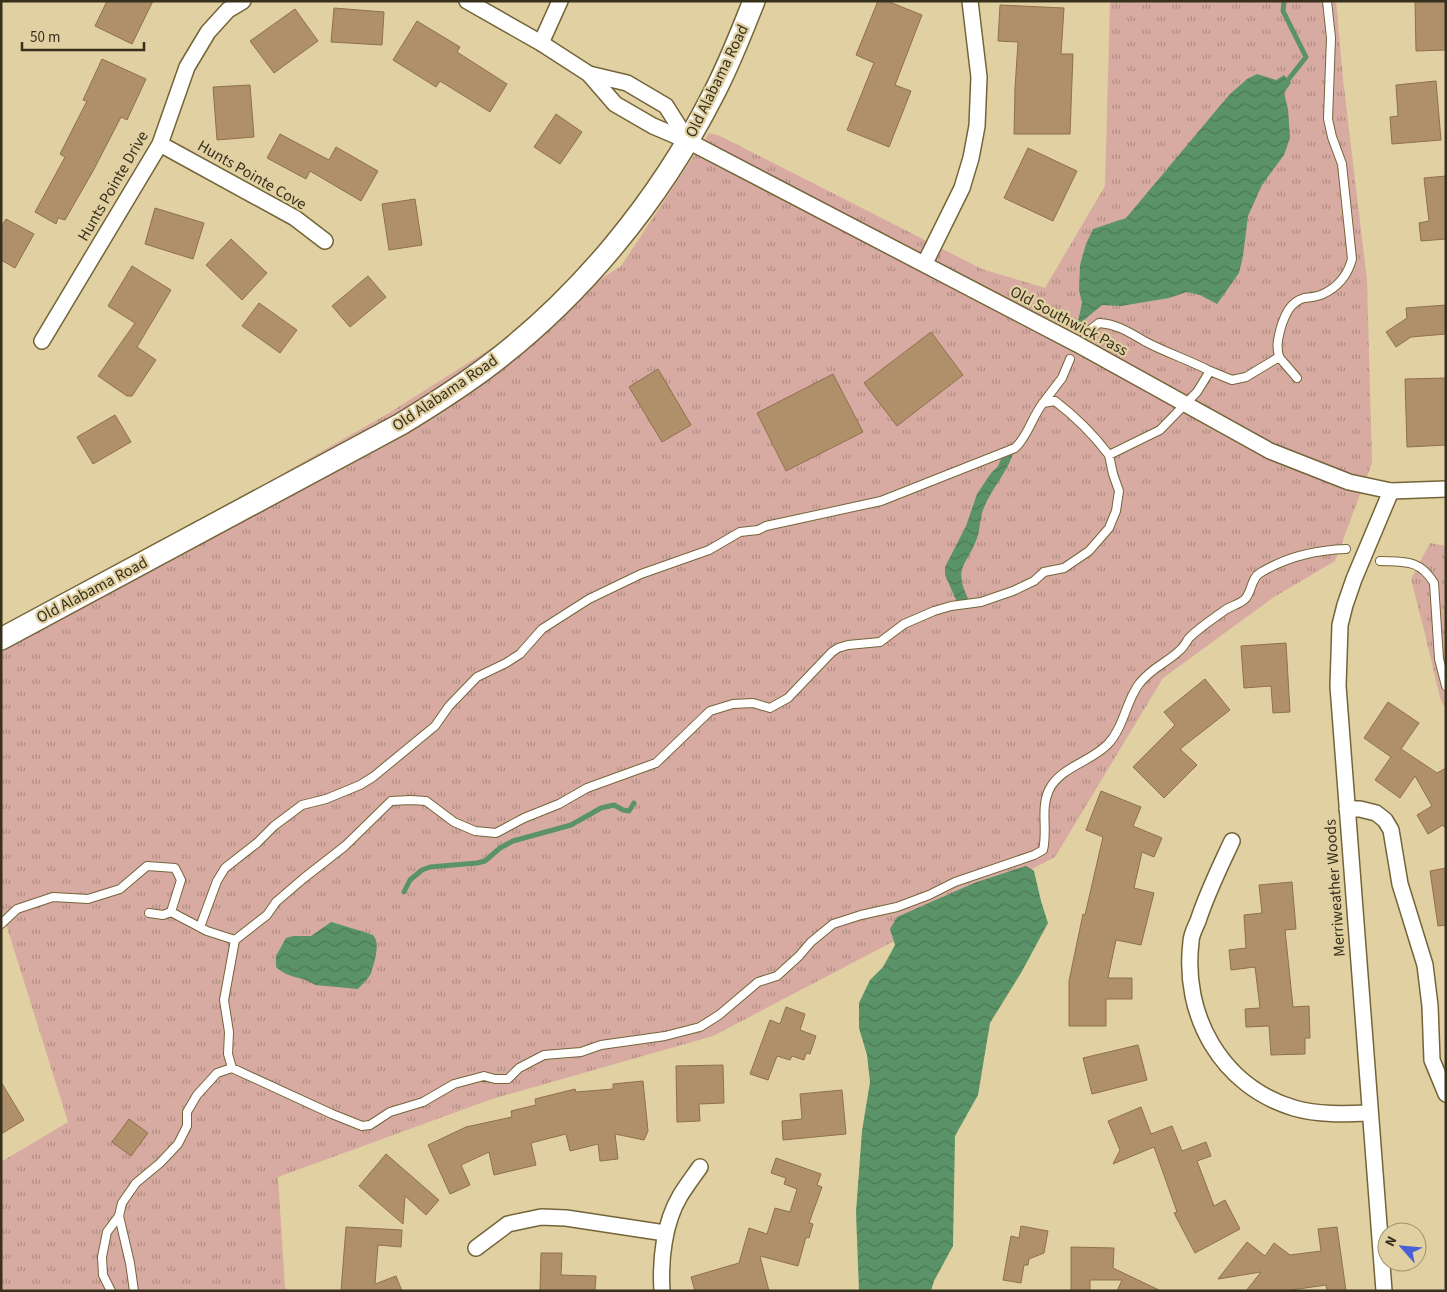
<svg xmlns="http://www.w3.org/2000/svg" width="1447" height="1292" font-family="'Source Sans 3',sans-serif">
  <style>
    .grass { fill: url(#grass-tufts) }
    .water { fill: url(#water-waves) }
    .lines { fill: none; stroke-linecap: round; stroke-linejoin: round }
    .stream { stroke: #5b9368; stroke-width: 5 }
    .building { fill: #b0906b; stroke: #8f704c }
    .lane-casing { stroke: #746539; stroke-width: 10 }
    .street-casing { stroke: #746539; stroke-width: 18 }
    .secondary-casing { stroke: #746539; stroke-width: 24 }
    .lane { stroke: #fff; stroke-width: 8 }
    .street { stroke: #fff; stroke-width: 15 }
    .secondary { stroke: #fff; stroke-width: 21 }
    .labels { text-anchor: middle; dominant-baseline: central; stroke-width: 4.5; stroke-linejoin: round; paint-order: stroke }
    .street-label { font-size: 16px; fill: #37301d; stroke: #e1d0a1 }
  </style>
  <defs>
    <pattern id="grass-tufts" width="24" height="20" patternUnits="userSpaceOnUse" patternTransform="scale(1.25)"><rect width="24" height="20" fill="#d8aba2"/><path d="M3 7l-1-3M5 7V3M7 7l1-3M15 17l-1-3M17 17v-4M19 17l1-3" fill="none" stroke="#b08c83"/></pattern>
    <pattern id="water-waves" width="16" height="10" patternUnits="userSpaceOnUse" patternTransform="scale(1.25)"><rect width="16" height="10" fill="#5b9368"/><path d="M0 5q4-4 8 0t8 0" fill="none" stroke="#4c7855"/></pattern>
  </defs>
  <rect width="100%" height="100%" fill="#e1d0a1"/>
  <!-- grass -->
  <g class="grass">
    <polygon points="1110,1 1336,1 1343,79 1367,280 1372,463 1335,561 1274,597 1163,678 1055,857 713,1036 492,1099 278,1177 285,1288 290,1291 1,1291 1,1162 68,1122 1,908 1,635 389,413 621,266 709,133 720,136 982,269 1045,288 1105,186"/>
    <polygon points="1430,543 1446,546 1446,710 1440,698 1426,638 1411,579"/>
  </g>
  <!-- water -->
  <g class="water">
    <polygon points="1257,74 1276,80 1284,75 1291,83 1284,93 1288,109 1290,138 1284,155 1262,185 1248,216 1243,256 1239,273 1217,304 1200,295 1187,292 1169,298 1121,306 1102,305 1077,326 1082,303 1079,290 1080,265 1086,244 1093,229 1126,218 1229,95 1247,79"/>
    <path d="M1013,454C1006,475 989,491 982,513C980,520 980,528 978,535C969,565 951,566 969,600L957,602L945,575V567L966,526L977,494L991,473L998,466L1001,459Z"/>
    <polygon points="1026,866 1034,871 1041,901 1048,923 1021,973 990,1023 978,1095 955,1136 953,1246 934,1281 931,1291 859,1291 856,1212 862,1131 870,1082 867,1055 859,1028 859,1003 870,980 883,967 895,945 890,929 897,917 974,883"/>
    <path d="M331,922C335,923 371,934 373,935C381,943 374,964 371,973C368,980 362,984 358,989L315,985C303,976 288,979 276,967V956L286,938L293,936H311Z"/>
  </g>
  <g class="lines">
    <!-- stream -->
    <g class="stream">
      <polyline points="1284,1 1283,11 1306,57 1288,80"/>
      <polyline points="404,892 410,880 422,870 430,867 477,863 485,861 500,848 513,841 571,825 601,808 614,805 623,810 629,811 634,803"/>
    </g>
  </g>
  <!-- building -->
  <g class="building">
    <polygon points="107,1 153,1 132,44 95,26"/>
    <polygon points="878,1 887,1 922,15 895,85 911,91 889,147 847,130 874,63 856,55"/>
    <polygon points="1415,1 1446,1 1446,50 1416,51"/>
    <polygon points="1000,5 1064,8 1061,54 1073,54 1070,134 1014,134 1015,88 1018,42 998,41"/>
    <polygon points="334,8 384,12 382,45 331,42"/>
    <polygon points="295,9 318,41 274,73 250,41"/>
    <polygon points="417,21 460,47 457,52 507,84 490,112 440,81 436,87 393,60"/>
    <polygon points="102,59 146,79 127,120 121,117 93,171 65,220 58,218 56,224 35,212 65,157 60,154 87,101 83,100"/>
    <polygon points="1436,81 1441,140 1392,144 1390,117 1398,116 1396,85"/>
    <polygon points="250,85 254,137 217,140 213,87"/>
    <polygon points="556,114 582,132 560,164 534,147"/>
    <polygon points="280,134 329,160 336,147 378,171 361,201 310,171 306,179 267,158"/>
    <polygon points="1028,148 1077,171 1053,221 1004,198"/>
    <polygon points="1446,176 1446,239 1421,241 1419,223 1429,221 1424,178"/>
    <polygon points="415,199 422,245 389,250 382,204"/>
    <polygon points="155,208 204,223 193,259 145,244"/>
    <polygon points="6,219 34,234 15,268 1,260 1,227"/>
    <polygon points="231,239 267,273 242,300 206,265"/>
    <polygon points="132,266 171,290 137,347 156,360 132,396 127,396 98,376 135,323 108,306"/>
    <polygon points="368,276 386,297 350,327 332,306"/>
    <polygon points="259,303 297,330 280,353 242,326"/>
    <polygon points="1446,305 1446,334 1411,337 1396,347 1386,332 1407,318 1406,308"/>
    <polygon points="931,332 963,375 897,426 864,383"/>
    <polygon points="658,369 691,425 662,442 629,387"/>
    <polygon points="833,374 863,432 786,471 757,413"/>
    <polygon points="1446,378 1446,445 1407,447 1405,379"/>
    <polygon points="115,415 131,442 93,464 77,437"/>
    <polygon points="1286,643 1290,712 1273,713 1271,686 1244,688 1241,646"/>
    <polygon points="1205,679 1230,710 1180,749 1197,765 1164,798 1133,767 1175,725 1164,712"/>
    <polygon points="1388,702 1419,723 1401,749 1437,773 1446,768 1446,829 1443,825 1428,834 1417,815 1432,806 1415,776 1400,798 1375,780 1391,757 1364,738"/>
    <polygon points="1101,791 1141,807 1133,826 1162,838 1154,857 1142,852 1134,888 1154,893 1141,945 1116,940 1108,978 1132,978 1132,999 1106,999 1106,1026 1069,1026 1069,981 1083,914 1085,915 1103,837 1086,830"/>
    <polygon points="1446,868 1446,925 1438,926 1430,871"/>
    <polygon points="1292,882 1296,929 1285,930 1293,1007 1309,1006 1310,1038 1305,1038 1305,1054 1271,1055 1269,1026 1246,1027 1245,1009 1260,1008 1255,967 1231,970 1229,950 1246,948 1244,915 1262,913 1259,885"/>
    <polygon points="786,1007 805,1014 800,1030 816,1036 810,1054 806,1053 804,1060 792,1056 790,1060 777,1056 768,1080 750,1074 770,1020 780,1024"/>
    <polygon points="1138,1045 1147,1080 1092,1094 1083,1058"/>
    <polygon points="723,1065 724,1103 699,1104 700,1121 677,1122 676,1066"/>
    <polygon points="643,1081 648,1131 644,1140 615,1134 618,1159 600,1161 598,1144 570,1151 566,1134 531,1143 536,1165 494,1175 489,1152 461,1165 470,1185 450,1194 428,1145 466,1127 512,1117 511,1111 536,1105 535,1099 575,1089 576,1092 613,1089 613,1084"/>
    <polygon points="1,1082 24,1120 1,1134"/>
    <polygon points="842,1090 846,1134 783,1140 782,1121 802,1119 800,1094"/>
    <polygon points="1141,1107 1151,1134 1172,1126 1182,1151 1206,1142 1211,1156 1197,1161 1214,1206 1225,1200 1240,1229 1195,1253 1174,1213 1177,1212 1154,1147 1113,1164 1120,1150 1108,1121"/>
    <polygon points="129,1119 148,1133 131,1156 112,1142"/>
    <polygon points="386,1154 439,1200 426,1215 405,1196 403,1224 359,1186"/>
    <polygon points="776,1158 821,1174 817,1185 822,1187 809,1223 813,1224 809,1238 806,1237 798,1266 760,1256 769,1291 695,1291 691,1277 739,1263 749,1228 767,1234 775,1208 790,1212 797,1189 784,1184 786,1178 771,1173"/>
    <polygon points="1021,1226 1048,1231 1044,1253 1029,1259 1028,1265 1024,1265 1021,1283 1003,1280 1011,1236 1019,1238"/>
    <polygon points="346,1227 402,1230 401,1247 378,1245 375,1284 396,1276 402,1291 341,1291"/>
    <polygon points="1337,1227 1346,1291 1327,1291 1326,1285 1284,1291 1246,1291 1261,1272 1218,1279 1247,1242 1265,1256 1274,1243 1290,1255 1321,1251 1318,1229"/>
    <polygon points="1071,1247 1114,1248 1113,1268 1161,1291 1117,1291 1122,1280 1090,1280 1090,1291 1071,1291"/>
    <polygon points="541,1253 562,1253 561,1275 596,1276 595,1291 540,1291"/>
  </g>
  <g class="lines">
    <defs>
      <g id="lane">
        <path d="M1085,334L1099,323C1118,324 1130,333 1146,342C1167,353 1189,360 1210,371"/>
        <path d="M1279,357C1276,344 1278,340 1281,327C1285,315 1290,302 1304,298C1311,297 1317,297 1323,294C1338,287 1348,274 1352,259L1342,164L1332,137L1328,119L1331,38L1327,1"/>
        <polyline points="1043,403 1062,378 1070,359"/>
        <path d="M1380,561C1404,562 1420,559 1434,583L1439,659L1446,686"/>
        <polyline points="149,913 163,915 171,912"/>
        <polyline points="1,924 17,909 53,897 88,899 120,889 147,866 175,868 181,880 171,912 207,931 235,940 267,915 276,902 304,878 345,846 391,801 411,800 426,801 454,822 475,831 496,833 524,818 559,804 587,788 656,763 710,711 733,704 753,703 770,708 788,698 832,652 838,648 848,645 880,642 904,624 934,611 951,606 981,602 1013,591 1034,581 1044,572 1064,568 1089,551 1109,528 1116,511 1119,491 1113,474 1109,455 1160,430 1197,392 1210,371 1232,380 1246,377 1279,357 1297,378"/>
        <path d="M200,927L217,881L225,868L257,843L274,826L302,805L326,799L360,785L373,777L435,726L449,706L477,677L506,663L520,654L542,629L589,599L641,574L709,550L740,532L758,530L766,526L881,501L1015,448C1028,436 1032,417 1043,403L1055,401C1076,417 1093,434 1109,455"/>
        <path d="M235,940L224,1000L229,1032L228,1054L232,1068L332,1114L362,1126L370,1125L390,1112L423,1102L454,1084L484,1076L495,1079H508L519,1068L544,1055L581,1052L601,1045L665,1036L700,1027L719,1015L758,982L777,976L799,956L811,942L833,924L861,915L897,907L929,895L955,882L1034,855L1043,850C1048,830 1040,809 1049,790C1060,767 1091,762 1108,744C1124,727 1126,701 1139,684C1152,667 1167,663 1180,650C1184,647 1186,642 1189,638C1200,627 1213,619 1225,610C1231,606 1240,604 1245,599C1252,592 1251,578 1260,573C1286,557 1316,550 1346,549"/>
        <polyline points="111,1291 103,1275 102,1257 107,1232 119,1216"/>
        <polyline points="134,1291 130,1263 119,1216 122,1203 136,1183 160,1163 178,1144 187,1126 187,1112 197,1095 217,1073 232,1068"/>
      </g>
      <g id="street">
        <polyline points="467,1 541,43 589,74 615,104 653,126 688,141 1077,344 1270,451 1349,482 1391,491 1446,489"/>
        <polyline points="541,43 560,1"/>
        <polyline points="589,74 627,83 666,106 688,141"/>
        <polyline points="160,144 295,218 325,241"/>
        <polyline points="925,263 962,188 971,158 977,126 979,77 970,1"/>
        <polyline points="42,341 160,144 187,67 208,32 228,10 243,1"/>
        <polyline points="1347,809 1360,809 1376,813 1385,820 1391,830 1400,884 1425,965 1430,1006 1432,1060 1446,1094"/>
        <path d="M1232,841C1220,867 1207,893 1198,921C1195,928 1191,935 1191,942C1182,1015 1221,1086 1294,1108C1318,1115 1344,1114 1369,1113"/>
        <polyline points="476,1248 508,1224 541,1217 566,1218 665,1233"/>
        <path d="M662,1291C660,1260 664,1223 680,1196C686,1186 693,1177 700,1167"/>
        <polyline points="1384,1291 1338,686 1340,625 1345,605 1354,579 1391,491"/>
      </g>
      <path id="secondary" d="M1,639L401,424C429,407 457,389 483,370C579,299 659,201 713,95C729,65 741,33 754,1"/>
    </defs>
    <!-- lane casing -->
    <use href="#lane" class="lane-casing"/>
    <!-- street casing -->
    <use href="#street" class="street-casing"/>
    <!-- secondary casing -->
    <use href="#secondary" class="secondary-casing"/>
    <!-- lane -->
    <use href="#lane" class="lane"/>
    <!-- street -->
    <use href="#street" class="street"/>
    <!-- secondary -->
    <use href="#secondary" class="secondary"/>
  </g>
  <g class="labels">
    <!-- street labels -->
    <g class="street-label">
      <text transform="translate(717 81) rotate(-64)">Old Alabama Road</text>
      <text transform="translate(252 175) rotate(30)">Hunts Pointe Cove</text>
      <text transform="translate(113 186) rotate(-60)">Hunts Pointe Drive</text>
      <text transform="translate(1069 321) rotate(28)">Old Southwick Pass</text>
      <text transform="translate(445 393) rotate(-34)">Old Alabama Road</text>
      <text transform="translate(92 590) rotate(-28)">Old Alabama Road</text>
      <text transform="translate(1335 888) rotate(-94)">Merriweather Woods</text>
    </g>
  </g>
  <!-- border -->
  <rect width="1447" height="1292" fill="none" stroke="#37301d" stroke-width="5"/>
  <!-- north arrow -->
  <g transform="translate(1402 1247) rotate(297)"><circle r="24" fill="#e1d0a1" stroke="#9d906c"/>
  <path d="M0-4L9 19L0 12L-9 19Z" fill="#4961d5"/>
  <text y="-8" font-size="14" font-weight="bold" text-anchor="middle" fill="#37301d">N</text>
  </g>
  <!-- scale -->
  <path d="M22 42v8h122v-8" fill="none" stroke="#37301d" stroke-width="2.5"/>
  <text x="30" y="42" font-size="15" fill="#37301d" stroke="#e1d0a1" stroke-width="4" paint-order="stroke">50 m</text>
</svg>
